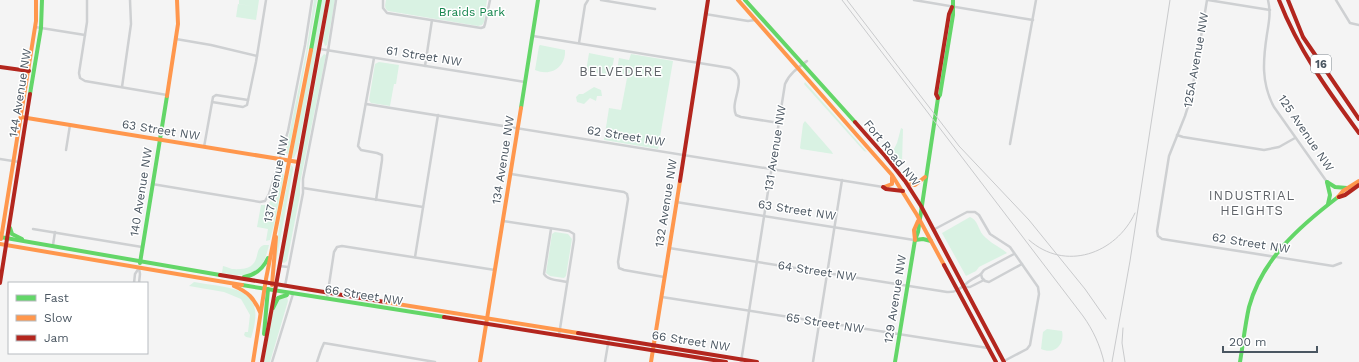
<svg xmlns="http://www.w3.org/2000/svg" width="1359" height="362" font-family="'Work Sans',sans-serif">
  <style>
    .green { fill: #d9f2e3 }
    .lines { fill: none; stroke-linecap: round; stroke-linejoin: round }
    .street { stroke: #ced0d2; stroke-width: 2.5 }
    .fast { stroke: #63d668; stroke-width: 4 }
    .slow { stroke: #ff974d; stroke-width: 4 }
    .jam { stroke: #b3261e; stroke-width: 4 }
    .tram { stroke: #c9cacc; stroke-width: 1 }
    .rail { stroke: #c9cacc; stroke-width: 1 }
    .labels { text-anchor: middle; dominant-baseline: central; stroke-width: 3; stroke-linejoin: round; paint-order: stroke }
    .shield { fill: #fff; stroke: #808990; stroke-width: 1 }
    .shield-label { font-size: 11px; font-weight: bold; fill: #4a5661 }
    .park-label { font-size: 12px; fill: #17864f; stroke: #fff }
    .street-label { font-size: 12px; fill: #4a5661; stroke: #fff }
    .neighbourhood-label { font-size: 13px; letter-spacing: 1px; fill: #5f6368; stroke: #fff }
  </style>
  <rect width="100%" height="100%" fill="#f4f4f4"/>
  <!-- green -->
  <g class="green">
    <polygon points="239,0 259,0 256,20 236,17 238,4 252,6 239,4"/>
    <polygon points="314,0 317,0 289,151 288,154 284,153 289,135 306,53"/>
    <polygon points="321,0 326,0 298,149 294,158 292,158"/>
    <polygon points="330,0 335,0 327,45 325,46 323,40"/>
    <path d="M386,0H487L484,22L482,25L478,26L388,11C384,8 385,5 386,0Z"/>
    <path d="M540,45L565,50C566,67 551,77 535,70L539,46Z"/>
    <polygon points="589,53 614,58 611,75 586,71"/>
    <polygon points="324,54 326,55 300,183 300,195 287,261 284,263 282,262 281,258 320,59"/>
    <polygon points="631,54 673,61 658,149 604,140 609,108 621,110 627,78 616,76 619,58 629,60"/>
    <polygon points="379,62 399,65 396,84 394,84 390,106 371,103 369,100 375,64"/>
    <polygon points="805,82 866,151 867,152 864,151 804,84"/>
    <polygon points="594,87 601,90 602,96 597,96 596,101 590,98 584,104 577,102 576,97 579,94 583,94"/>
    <polygon points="805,121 832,152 833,154 801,149 800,148 803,124"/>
    <polygon points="901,128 903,129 902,162 900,165 891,155 897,143"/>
    <polygon points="282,164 284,165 282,174 284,175 275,221 270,240 266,241 268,229 257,227 261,205 266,205 270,202 280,165"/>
    <polygon points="291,165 293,167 293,170 275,268 272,278 280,221"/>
    <path d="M970,217C978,220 978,229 983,235C990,243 1000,247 1007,253L979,267L976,271L966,276L942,233Z"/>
    <polygon points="555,232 568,234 572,239 566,276 564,278 550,276 546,273 552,234"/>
    <path d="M264,245H269C262,276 250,278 222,273L223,266C227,267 229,268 232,269C266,271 251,249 264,245Z"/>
    <path d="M194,282C233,289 268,286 251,338L246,337L244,335L245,332H248L250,315L241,299L224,292L189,286Z"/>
    <polygon points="287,297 288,301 270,362 264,362 274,306 279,298"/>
    <path d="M1047,329L1062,331C1065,345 1054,355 1041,349L1043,332Z"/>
  </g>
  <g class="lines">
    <!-- street -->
    <g class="street">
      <polyline points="87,0 87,22 79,73 80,78 85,81 167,95"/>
      <polyline points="383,0 383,8 387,13 481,28 484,27 485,24 490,0"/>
      <polyline points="601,0 655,9"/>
      <polyline points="914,0 1033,20"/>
      <polyline points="1207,0 1191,97 1185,116 1169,156 1157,231 1158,236 1162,239 1333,266 1341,263"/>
      <polyline points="1208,0 1270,10"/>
      <path d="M1268,0C1271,12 1269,22 1267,34C1263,60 1261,83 1274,107L1327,182"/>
      <polyline points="1336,0 1350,23 1359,25"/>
      <polyline points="705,14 748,21 755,20"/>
      <polyline points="35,27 85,35"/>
      <path d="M533,36L730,68C750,79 729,100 736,115L741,117L779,123"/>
      <polyline points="176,39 211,45 257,56"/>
      <polyline points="579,43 585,5 588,0"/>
      <polyline points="320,49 525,82"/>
      <polyline points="374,58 358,146 361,150 377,153 382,155 382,160 376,200"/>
      <polyline points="425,66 432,20"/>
      <polyline points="122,87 131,24 130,0"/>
      <polyline points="212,102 243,107 247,105 256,62 266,0"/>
      <polyline points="366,104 883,187"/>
      <polyline points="1177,135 1183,137 1264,150 1279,147 1295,138"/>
      <polyline points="1010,144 1036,0"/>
      <polyline points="204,147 213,97 216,95 248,100"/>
      <polyline points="66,150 70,125"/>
      <polyline points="0,159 19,162"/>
      <polyline points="511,174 624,192 627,194 628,199 618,262 619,268 624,270 664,277"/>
      <polyline points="152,184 260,202 265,201 269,194 288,131 305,45 312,0"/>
      <polyline points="303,188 423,207"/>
      <polyline points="676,202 914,240"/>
      <polyline points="503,221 569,231 574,234 574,240 559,335"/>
      <polyline points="33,229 142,247"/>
      <path d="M551,229L544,274C548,281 560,280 567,282"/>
      <polyline points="933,230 967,212 975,212 979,215 990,234 1010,247 1038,287 1039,294 1030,345 1027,349 1004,361"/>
      <polyline points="53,245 55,232"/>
      <path d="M669,248L947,292C955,293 961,288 967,283C971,279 977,277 981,274"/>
      <polyline points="1014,254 984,270 981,274 982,278 985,281 989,282 1022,264"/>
      <polyline points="415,257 438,115"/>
      <polyline points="279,266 288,267"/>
      <polyline points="134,283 135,274 139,268"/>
      <polyline points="139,283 140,274 139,268"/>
      <polyline points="285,286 303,193 303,179 328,51 336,0"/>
      <polyline points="964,287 970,287 984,280"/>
      <polyline points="662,297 988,348"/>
      <polyline points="327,298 334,252 337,247 342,246 495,270"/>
      <polyline points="272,362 293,294"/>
      <polyline points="317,362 321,350 324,343 435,362"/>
      <polyline points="605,362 609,338"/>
      <path d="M741,362L785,84C789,74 799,67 807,61"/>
      <polyline points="813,362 842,180"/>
    </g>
    <!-- fast -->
    <g class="fast">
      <polyline points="745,0 855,122"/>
      <polyline points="311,50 320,0"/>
      <polyline points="30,94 41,28 42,0"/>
      <polyline points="521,108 538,0"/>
      <polyline points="1327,182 1330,195 1328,204"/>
      <polyline points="1327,182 1335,187 1347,188"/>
      <polyline points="10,228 12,234 22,239"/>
      <polyline points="0,237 220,275"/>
      <polyline points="915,240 923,239 931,241"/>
      <polyline points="140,263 167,96"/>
      <path d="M244,277C256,275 263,269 268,258"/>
      <polyline points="242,285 444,317"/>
      <polyline points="273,308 278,298 287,295"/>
      <polyline points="264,334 268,289"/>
      <polyline points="895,362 915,240 918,232 938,98 940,95 953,15 953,0"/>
      <path d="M1240,362C1243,344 1245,325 1249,307C1262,259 1300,226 1338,197"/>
    </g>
    <!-- slow -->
    <g class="slow">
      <polyline points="738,0 892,175 917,215 944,265"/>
      <polyline points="167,96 178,24 177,0"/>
      <polyline points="21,117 298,162"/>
      <polyline points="906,182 915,185 925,177"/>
      <polyline points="884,187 892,184 892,177"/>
      <polyline points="1338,197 1343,191 1359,181"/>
      <polyline points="1,239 36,21 36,0"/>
      <polyline points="915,240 914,230 918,221"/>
      <polyline points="0,244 242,285"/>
      <polyline points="272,285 276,237"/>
      <path d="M234,286C248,292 254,298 260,312"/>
      <polyline points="385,302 578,333"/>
      <polyline points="253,362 266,279 311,50"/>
      <polyline points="480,362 521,108"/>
      <polyline points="651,362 680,181"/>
    </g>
    <!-- jam -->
    <g class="jam">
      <path d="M1279,0C1298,49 1328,91 1359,133"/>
      <polyline points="1288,0 1303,37 1359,119"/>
      <polyline points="0,67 29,71"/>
      <polyline points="938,98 936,94 949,14 952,7"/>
      <polyline points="855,122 885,156 905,181 921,206 1004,362"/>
      <polyline points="680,181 708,0"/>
      <polyline points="883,187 886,189 903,191"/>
      <polyline points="1339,197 1345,195 1359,185"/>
      <polyline points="944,265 996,362"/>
      <polyline points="220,275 385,302"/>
      <polyline points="0,283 30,94"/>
      <polyline points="444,317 726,362"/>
      <polyline points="578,333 757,362"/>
      <polyline points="262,362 328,0"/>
    </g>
    <!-- tram -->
    <polyline class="tram" points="847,0 959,146 1029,220 1085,289 1106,319"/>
    <!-- rail -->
    <g class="rail">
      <path d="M842,0L1083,316C1093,330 1100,345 1104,362"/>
      <path d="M1029,240C1065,272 1116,254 1135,213"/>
      <polyline points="1123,328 1122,343 1125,362"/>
      <polyline points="1112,362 1130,261 1170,0"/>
    </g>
  </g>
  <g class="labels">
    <!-- shield labels -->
    <rect class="shield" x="1311" y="55" width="20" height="18" rx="3"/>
    <g class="shield-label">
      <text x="1321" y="64">16</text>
    </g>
    <!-- park labels -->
    <g class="park-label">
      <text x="472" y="12">Braids Park</text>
    </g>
    <!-- street labels -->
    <g class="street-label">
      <text transform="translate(424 56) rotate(9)">61 Street NW</text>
      <text transform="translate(1196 60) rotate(-80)">125A Avenue NW</text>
      <text transform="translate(20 93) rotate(-81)">144 Avenue NW</text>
      <text transform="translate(161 130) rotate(9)">63 Street NW</text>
      <text transform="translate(1306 133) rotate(56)">125 Avenue NW</text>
      <text transform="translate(626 136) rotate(9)">62 Street NW</text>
      <text transform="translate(775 148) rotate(-81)">131 Avenue NW</text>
      <text transform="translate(892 153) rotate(51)">Fort Road NW</text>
      <text transform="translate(503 160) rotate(-81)">134 Avenue NW</text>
      <text transform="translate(276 179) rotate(-79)">137 Avenue NW</text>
      <text transform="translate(141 192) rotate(-81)">140 Avenue NW</text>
      <text transform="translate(666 203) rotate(-81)">132 Avenue NW</text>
      <text transform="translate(797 210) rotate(9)">63 Street NW</text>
      <text transform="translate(1251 243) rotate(9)">62 Street NW</text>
      <text transform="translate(817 271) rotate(9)">64 Street NW</text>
      <text transform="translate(364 295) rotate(9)">66 Street NW</text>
      <text transform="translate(895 299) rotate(-81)">129 Avenue NW</text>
      <text transform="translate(825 323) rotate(9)">65 Street NW</text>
      <text transform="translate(691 341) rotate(9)">66 Street NW</text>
    </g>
    <!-- neighbourhood labels -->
    <g class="neighbourhood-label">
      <text x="621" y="71">BELVEDERE</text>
      <text x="1252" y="195">INDUSTRIAL<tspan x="1252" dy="15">HEIGHTS</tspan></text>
    </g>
  </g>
  <!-- legend -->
  <rect x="8" y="282" width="140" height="72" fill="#ffffff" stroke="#b7bbc0"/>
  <rect x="16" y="295" width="20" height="6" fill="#63d668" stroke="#b7bbc0"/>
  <text x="44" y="302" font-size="12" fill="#4a5661">Fast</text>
  <rect x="16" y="315" width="20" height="6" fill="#ff974d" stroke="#b7bbc0"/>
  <text x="44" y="322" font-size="12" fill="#4a5661">Slow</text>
  <rect x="16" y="335" width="20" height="6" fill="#b3261e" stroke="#b7bbc0"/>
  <text x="44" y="342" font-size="12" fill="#4a5661">Jam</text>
  <!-- scale -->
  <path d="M1223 346v6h94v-6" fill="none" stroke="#4a5661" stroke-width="2"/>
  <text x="1229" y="346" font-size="12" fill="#4a5661" stroke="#ffffff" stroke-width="3" paint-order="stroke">200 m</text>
</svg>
